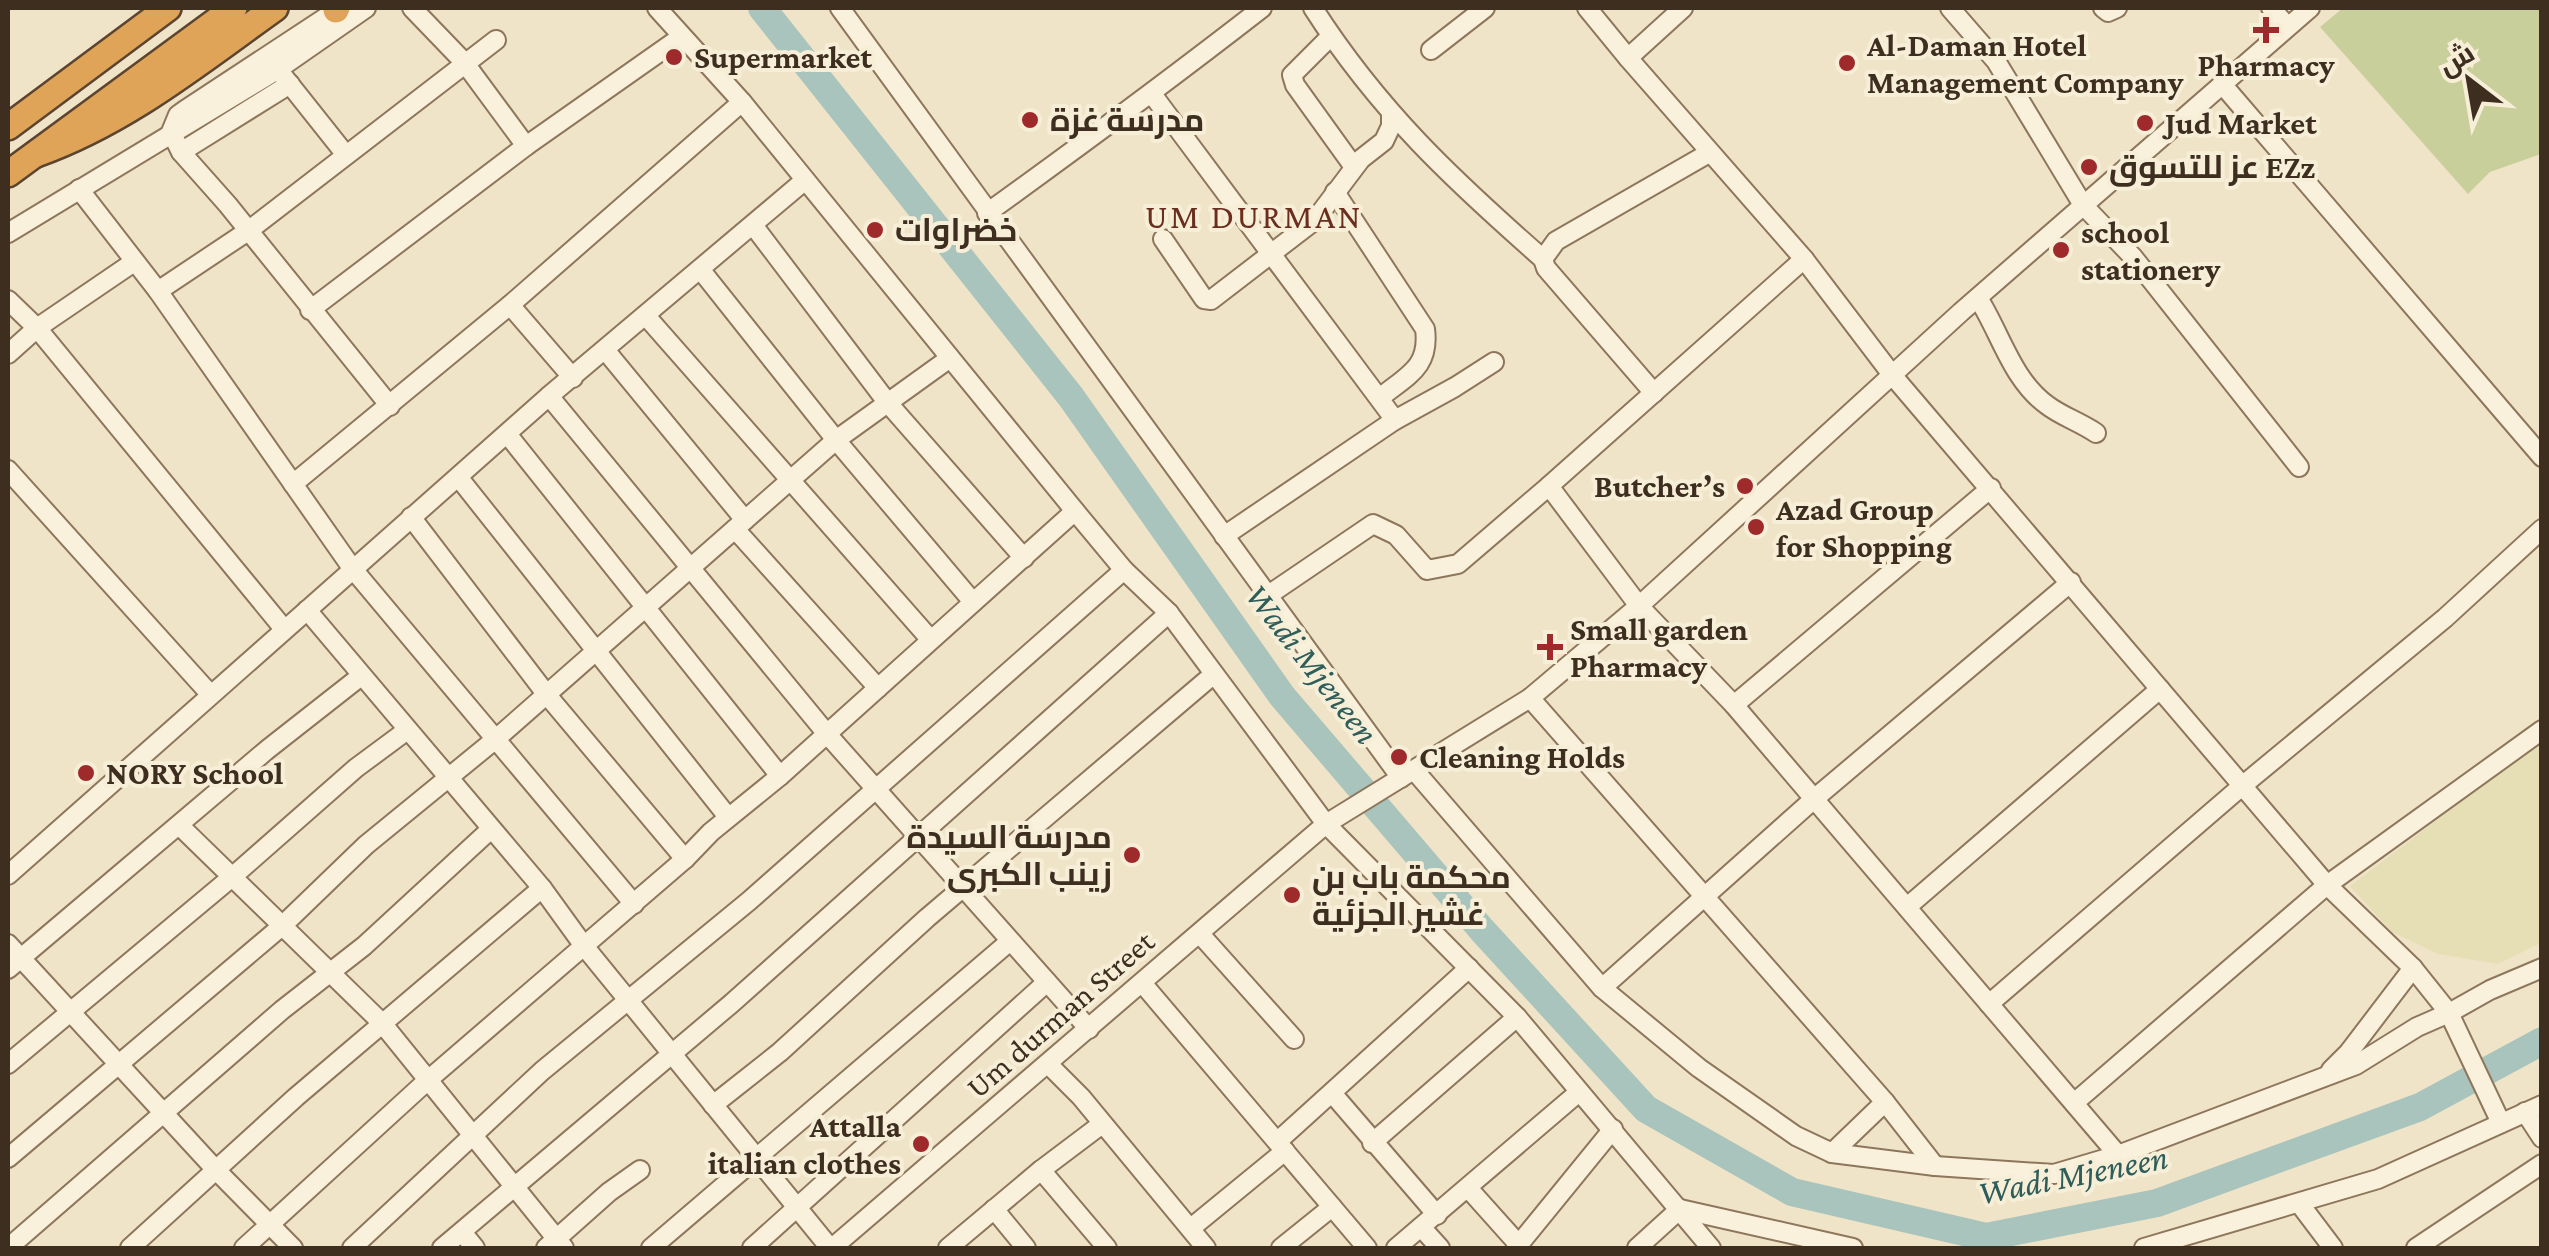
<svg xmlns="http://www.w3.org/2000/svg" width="2549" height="1256" font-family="'Crimson Pro',Cairo,serif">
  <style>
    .farmland { fill: #e6deb5 }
    .green { fill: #c9cf9b }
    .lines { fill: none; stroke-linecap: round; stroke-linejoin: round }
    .river { stroke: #a9c4bc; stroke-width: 28 }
    .minor-casing { stroke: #8d765c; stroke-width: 22 }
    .highway-casing { stroke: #5b4430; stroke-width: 30 }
    .minor { stroke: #faf1dc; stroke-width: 18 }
    .highway { stroke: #e0a458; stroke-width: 25 }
    .poi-dot { fill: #9e2a2b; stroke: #f7eed8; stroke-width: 4 }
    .labels { text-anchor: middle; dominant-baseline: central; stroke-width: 8; stroke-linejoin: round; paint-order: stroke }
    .poi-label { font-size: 32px; font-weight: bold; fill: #3d2e20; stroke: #f7eed8; text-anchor: start }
    .street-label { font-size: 32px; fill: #3d2e20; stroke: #f7eed8 }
    .neighbourhood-label { font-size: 35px; letter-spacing: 2.5px; fill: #6b2e1e; stroke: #f7eed8 }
    .water-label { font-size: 35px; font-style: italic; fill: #2f5d5a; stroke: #f7eed8 }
  </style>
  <rect width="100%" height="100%" fill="#f0e4c8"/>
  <!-- farmland -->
  <polygon class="farmland" points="2541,741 2541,943 2498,964 2438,954 2392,932 2350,886"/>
  <!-- green -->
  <polygon class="green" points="2343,8 2541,8 2541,154 2490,172 2468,194 2320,27"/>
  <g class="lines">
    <!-- river -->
    <polyline class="river" points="762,8 1071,397 1282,696 1482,930 1646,1109 1792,1192 1986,1237 2157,1203 2420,1107 2542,1041"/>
    <defs>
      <g id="minor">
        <polyline points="340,8 185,110 178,115 171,132 181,152 228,205 390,406"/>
        <polyline points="412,8 464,62 526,146"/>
        <polyline points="657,8 742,102 1075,511 1124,570 1169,613 1326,824 1517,1017 1711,1248"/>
        <polyline points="840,8 1401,778"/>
        <path d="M1313,8C1379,111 1452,179 1543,259"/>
        <polyline points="1587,8 1628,58 1683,8"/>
        <polyline points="1950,8 1996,61 2083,205 2133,257 2299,467"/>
        <polyline points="2103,8 2108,12 2117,8"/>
        <polyline points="2271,8 2287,26"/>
        <polyline points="1331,36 1292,75 1295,85 1354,167"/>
        <polyline points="1431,50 1485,8"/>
        <polyline points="284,77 346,155"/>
        <polyline points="2222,84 2542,457"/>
        <polyline points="1152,94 1395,420 1224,536"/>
        <polyline points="181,152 290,84"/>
        <polyline points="79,189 158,291 352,568 634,904"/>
        <path d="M1335,192L1425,329C1430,367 1408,375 1381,397"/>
        <path d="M987,213C1080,146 1172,78 1262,8"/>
        <polyline points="753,225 887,402 1024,558"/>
        <polyline points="8,233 277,70 366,8"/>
        <polyline points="1163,239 1204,299 1211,300 1315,220 1361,159 1384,141 1391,126 1391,116"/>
        <polyline points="700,269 836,440 973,602"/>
        <polyline points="158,291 248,231 496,40"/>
        <path d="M1978,298C2000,332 2012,380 2047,405C2061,416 2080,422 2096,433"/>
        <polyline points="8,300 37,328 284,629"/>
        <polyline points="510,305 573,378"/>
        <polyline points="310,310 526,146 681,37"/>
        <polyline points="646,316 930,639"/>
        <polyline points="606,351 745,520"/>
        <polyline points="8,354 37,328 134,262"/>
        <polyline points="1654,393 1546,268 1543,259 1556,241 1709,153"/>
        <polyline points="549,396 827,734 1089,1029"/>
        <polyline points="1395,420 1455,387 1494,362"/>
        <polyline points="508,435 780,776"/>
        <polyline points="8,470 210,694"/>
        <polyline points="459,478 728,817"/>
        <polyline points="293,484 510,305 742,102"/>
        <polyline points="1549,486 1804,259"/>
        <polyline points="411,517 547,695 685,859"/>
        <polyline points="735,529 878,688"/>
        <polyline points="1267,596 1373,524 1396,535 1427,570 1458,564 1549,486 1639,606 1734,705 2118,1155"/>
        <polyline points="307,610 542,888 584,946 830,1248"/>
        <polyline points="1530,698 1885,1102 1935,1166"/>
        <polyline points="1734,705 1991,488"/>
        <polyline points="1414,770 1602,988 1699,1068 1796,1136 1832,1153 1935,1166 2054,1174 2118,1155 2356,1065 2417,1027 2449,1013 2413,968 2327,885 1893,376 1804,259 1628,58"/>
        <polyline points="180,826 382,1023 564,1248"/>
        <polyline points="8,875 549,396 804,181"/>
        <polyline points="1907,907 2160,689"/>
        <polyline points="1200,934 1294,1039"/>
        <polyline points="8,944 216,1170 293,1248"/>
        <polyline points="8,969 268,749 361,676"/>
        <polyline points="1143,984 1367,1248"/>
        <polyline points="1602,988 1814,799 2071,582"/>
        <polyline points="1989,1004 2242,786 2445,618 2542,529"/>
        <polyline points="8,1064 232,877 356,768 406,731"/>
        <polyline points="1048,1064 1081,1097 1206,1248"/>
        <polyline points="2331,1070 2349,1052 2413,968"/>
        <polyline points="1332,1093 1437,1215"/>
        <polyline points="2074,1103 2327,885 2542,730"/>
        <polyline points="713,1105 780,1052 927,918 1214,674"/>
        <polyline points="2525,1112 2542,1138"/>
        <polyline points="2501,1123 2449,1013 2490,990 2542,968"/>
        <polyline points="1278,1141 1469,968"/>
        <polyline points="1372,1143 1517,1017"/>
        <polyline points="1832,1153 1885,1102"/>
        <polyline points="8,1158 282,926 366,845 497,738 836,440 950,358"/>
        <polyline points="1041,1170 1107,1248"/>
        <polyline points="1468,1188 1519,1245"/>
        <polyline points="2299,1203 2333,1248"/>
        <polyline points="994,1209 1026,1248"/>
        <polyline points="1680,1209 1853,1248"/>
        <polyline points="1421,1227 1440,1248"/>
        <polyline points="1191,1228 1285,1151"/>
        <polyline points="462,1232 475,1248"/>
        <polyline points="8,1248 282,1010 364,946 491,829"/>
        <polyline points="130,1248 296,1097 542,888"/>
        <polyline points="244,1248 428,1080 685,859 711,832 780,776 1075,511"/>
        <polyline points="352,1248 542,1071 749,901 1124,570"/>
        <polyline points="442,1248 732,1003 1169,613"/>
        <polyline points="546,1248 609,1192 640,1170"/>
        <polyline points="651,1248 1009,942"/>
        <polyline points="752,1248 1047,982"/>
        <polyline points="832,1248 1326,824 1530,698 1639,606 1961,312 2310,8"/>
        <polyline points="948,1248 1041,1170 1102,1124"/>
        <polyline points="1281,1248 1332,1207"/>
        <polyline points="1396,1248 1579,1092"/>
        <polyline points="1516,1248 1613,1129"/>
        <polyline points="1637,1248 1680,1209"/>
        <polyline points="2144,1248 2378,1179 2542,1105"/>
        <polyline points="2416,1248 2542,1164"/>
      </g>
      <g id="highway">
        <polyline points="336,10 337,8"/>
        <polyline points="8,127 168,8"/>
        <path d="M36,154C126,122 198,63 275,8"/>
        <polyline points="8,174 234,8"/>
      </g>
    </defs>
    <!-- minor casing -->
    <use href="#minor" class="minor-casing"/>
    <!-- highway casing -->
    <use href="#highway" class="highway-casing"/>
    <!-- minor -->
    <use href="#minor" class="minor"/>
    <!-- highway -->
    <use href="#highway" class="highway"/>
  </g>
  <!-- markers -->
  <g class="poi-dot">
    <path d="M2261 15h10v10h10v10h-10v10h-10v-10h-10v-10h10z"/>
    <circle cx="674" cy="57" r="10"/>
    <circle cx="1847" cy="63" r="10"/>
    <circle cx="1030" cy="120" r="10"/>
    <circle cx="2145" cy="123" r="10"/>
    <circle cx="2089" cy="167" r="10"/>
    <circle cx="875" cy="230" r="10"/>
    <circle cx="2061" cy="250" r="10"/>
    <circle cx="1745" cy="486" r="10"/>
    <circle cx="1756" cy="527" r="10"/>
    <path d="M1545 632h10v10h10v10h-10v10h-10v-10h-10v-10h10z"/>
    <circle cx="1399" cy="757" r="10"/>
    <circle cx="86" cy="773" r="10"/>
    <circle cx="1132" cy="855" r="10"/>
    <circle cx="1292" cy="895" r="10"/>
    <circle cx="921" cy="1144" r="10"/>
  </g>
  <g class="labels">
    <!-- poi labels -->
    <g class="poi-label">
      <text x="1867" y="45">Al-Daman Hotel<tspan x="1867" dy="37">Management Company</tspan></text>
      <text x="694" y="57">Supermarket</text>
      <text x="2266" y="65" text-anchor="middle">Pharmacy</text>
      <text x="1050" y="120">مدرسة غزة</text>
      <text x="2165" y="123">Jud Market</text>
      <text x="2109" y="167">عز للتسوق EZz</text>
      <text x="895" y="230">خضراوات</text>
      <text x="2081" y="232">school<tspan x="2081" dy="37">stationery</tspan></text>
      <text x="1725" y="486" text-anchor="end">Butcher’s</text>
      <text x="1776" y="509">Azad Group<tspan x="1776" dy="37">for Shopping</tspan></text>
      <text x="1570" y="629">Small garden<tspan x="1570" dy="37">Pharmacy</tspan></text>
      <text x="1419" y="757">Cleaning Holds</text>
      <text x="106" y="773">NORY School</text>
      <text x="1112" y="837" text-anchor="end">مدرسة السيدة<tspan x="1112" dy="37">زينب الكبرى</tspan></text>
      <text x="1312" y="877">محكمة باب بن<tspan x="1312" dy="37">غشير الجزئية</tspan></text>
      <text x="901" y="1126" text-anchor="end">Attalla<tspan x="901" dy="37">italian clothes</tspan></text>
    </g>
    <!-- street labels -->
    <g class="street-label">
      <text transform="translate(1060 1014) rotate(-41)">Um durman Street</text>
    </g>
    <!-- neighbourhood labels -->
    <g class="neighbourhood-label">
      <text x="1254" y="216">UM DURMAN</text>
    </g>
    <!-- water labels -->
    <g class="water-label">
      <text transform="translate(1312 664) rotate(52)">Wadi Mjeneen</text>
      <text transform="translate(2073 1175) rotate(-11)">Wadi Mjeneen</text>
    </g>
  </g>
  <!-- border -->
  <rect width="2549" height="1256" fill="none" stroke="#3d2e20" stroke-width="20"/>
  <!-- north arrow -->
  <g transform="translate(2469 80) rotate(329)" stroke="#f7eed8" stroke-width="8" paint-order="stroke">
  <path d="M0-8L18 38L0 25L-18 38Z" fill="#3d2e20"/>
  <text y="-15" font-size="28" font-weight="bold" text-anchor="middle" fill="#3d2e20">ش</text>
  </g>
</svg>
